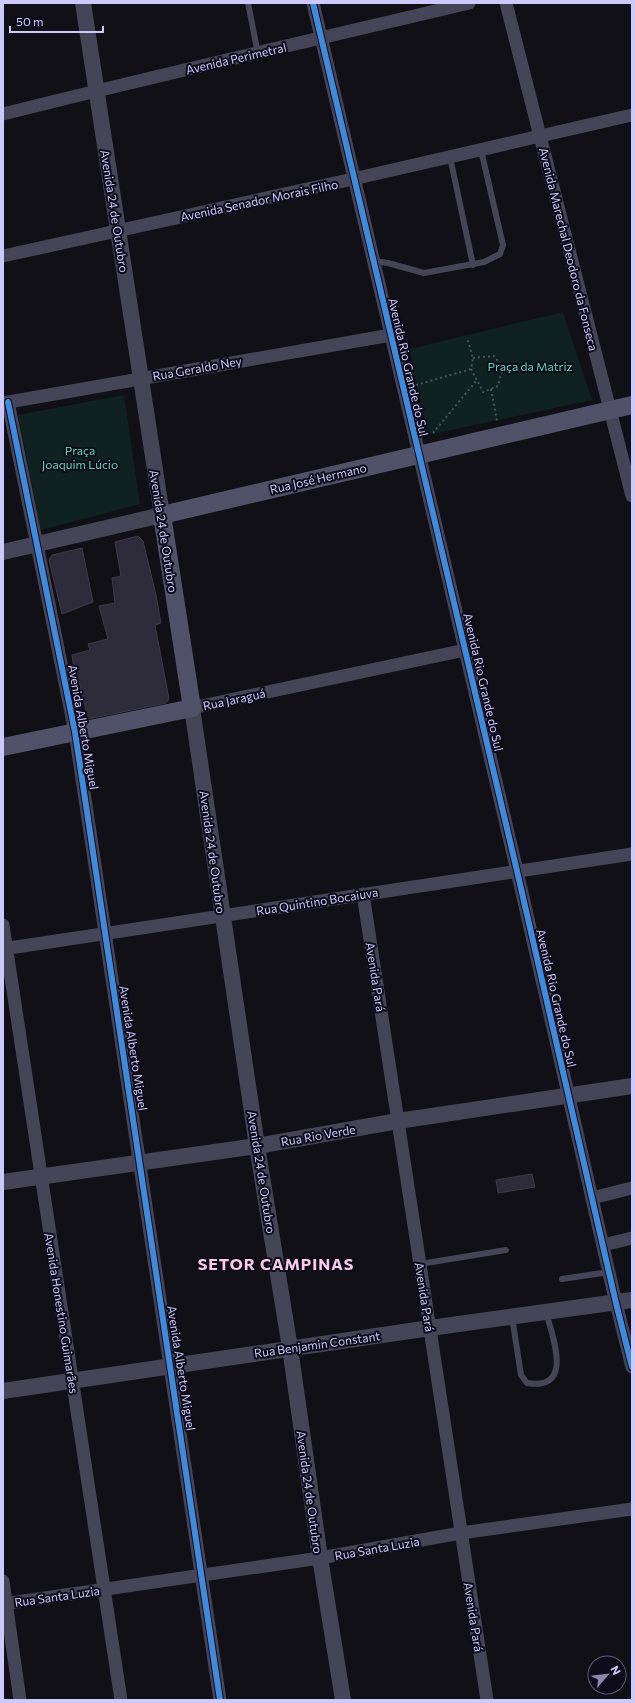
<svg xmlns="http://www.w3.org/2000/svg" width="635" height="1703" font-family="Commissioner,sans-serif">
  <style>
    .green { fill: #0f2121 }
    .building { fill: #2e2c3a; stroke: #3c3a4c }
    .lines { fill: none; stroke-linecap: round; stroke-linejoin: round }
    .path { stroke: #47555f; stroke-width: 2; stroke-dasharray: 2 3; stroke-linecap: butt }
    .service { stroke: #454557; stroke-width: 6 }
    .minor { stroke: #454557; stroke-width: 13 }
    .tertiary { stroke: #454557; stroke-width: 16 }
    .secondary { stroke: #51516a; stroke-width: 18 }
    .cycleway-casing { stroke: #0e0c1a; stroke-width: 8 }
    .cycleway { stroke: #408adc; stroke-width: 6 }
    .labels { text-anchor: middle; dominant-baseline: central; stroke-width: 4; stroke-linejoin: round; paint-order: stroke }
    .street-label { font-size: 12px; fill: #cdc9fc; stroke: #0e0c1a }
    .park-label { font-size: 12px; fill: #5bd5b4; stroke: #0e0c1a }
    .district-label { font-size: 16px; font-weight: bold; letter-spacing: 1px; fill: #fccbeb; stroke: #0e0c1a }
  </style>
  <rect width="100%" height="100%" fill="#101016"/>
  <!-- green -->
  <g class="green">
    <polygon points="563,312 592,400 428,435 409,349"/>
    <polygon points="124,395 140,504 41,530 18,415"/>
  </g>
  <!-- building -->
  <g class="building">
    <polygon points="138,536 143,541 156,595 161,623 155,625 169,699 166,703 88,719 76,669 74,669 72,655 90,650 88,644 108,639 99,606 115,603 112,578 121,576 115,542"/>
    <polygon points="82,548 93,602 62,614 49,560 52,555"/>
    <polygon points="532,1174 535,1187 498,1193 496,1180"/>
  </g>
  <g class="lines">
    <!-- path -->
    <g class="path">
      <polyline points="471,369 483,392 498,386 503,367 494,356 473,358"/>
      <polyline points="416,385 471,369 473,358 467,338"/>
      <polyline points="491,389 497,421"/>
      <polyline points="433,433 477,380"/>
    </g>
    <!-- service -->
    <g class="service">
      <polyline points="248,3 258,54"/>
      <polyline points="450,157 473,265"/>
      <polyline points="373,261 388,263 424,273 484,262 500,254 503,245 481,150"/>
      <polyline points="420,1264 506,1250"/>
      <polyline points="562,1279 609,1272"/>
      <path d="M512,1317L521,1375L527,1383C574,1391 553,1338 546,1312"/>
    </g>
    <!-- minor -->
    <g class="minor">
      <polyline points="313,3 517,871 616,1303 632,1367"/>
      <polyline points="506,3 632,496"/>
      <path d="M3,114C158,75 314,40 469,3"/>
      <polyline points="3,256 353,179 632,115"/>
      <polyline points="8,402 75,732 220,1700"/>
      <polyline points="3,403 391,335"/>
      <polyline points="192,708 465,650"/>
      <polyline points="363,894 487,1700"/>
      <polyline points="3,925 121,1700"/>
      <polyline points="3,949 632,854"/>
      <polyline points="592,1198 632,1188"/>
      <polyline points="603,1245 632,1238"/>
      <polyline points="3,1581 20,1700"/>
      <polyline points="3,1604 320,1558 461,1533 632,1509"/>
    </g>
    <!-- tertiary -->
    <g class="tertiary">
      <polyline points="3,552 162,515 83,3"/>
      <polyline points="192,708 257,1146 290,1348 320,1558 343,1700"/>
      <polyline points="3,1182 257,1146 398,1121 632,1086"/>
      <polyline points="3,1391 430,1328 632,1300"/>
    </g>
    <!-- secondary -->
    <polyline class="secondary" points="3,747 192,708 162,515 632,405"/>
    <defs>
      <g id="cycleway">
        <polyline points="313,3 517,871 616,1303 632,1367"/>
        <polyline points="8,402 75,732 220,1700"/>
      </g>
    </defs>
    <!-- cycleway casing -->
    <use href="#cycleway" class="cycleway-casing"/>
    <!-- cycleway -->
    <use href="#cycleway" class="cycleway"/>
  </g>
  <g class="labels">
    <!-- street labels -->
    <g class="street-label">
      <text transform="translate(236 58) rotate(-13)">Avenida Perimetral</text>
      <text transform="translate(259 200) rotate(-12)">Avenida Senador Morais Filho</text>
      <text transform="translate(115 211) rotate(81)">Avenida 24 de Outubro</text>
      <text transform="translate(569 249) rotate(76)">Avenida Marechal Deodoro da Fonseca</text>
      <text transform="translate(409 367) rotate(77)">Avenida Rio Grande do Sul</text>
      <text transform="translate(197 368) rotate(-10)">Rua Geraldo Ney</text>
      <text transform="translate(318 478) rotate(-13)">Rua José Hermano</text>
      <text transform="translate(164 531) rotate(81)">Avenida 24 de Outubro</text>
      <text transform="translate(484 682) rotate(77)">Avenida Rio Grande do Sul</text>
      <text transform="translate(234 699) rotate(-12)">Rua Jaraguá</text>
      <text transform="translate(84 727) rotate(80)">Avenida Alberto Miguel</text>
      <text transform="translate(213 852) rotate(82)">Avenida 24 de Outubro</text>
      <text transform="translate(317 901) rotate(-9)">Rua Quintino Bocaiuva</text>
      <text transform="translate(376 977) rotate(81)">Avenida Pará</text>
      <text transform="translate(557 998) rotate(77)">Avenida Rio Grande do Sul</text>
      <text transform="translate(134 1048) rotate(81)">Avenida Alberto Miguel</text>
      <text transform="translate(318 1135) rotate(-10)">Rua Rio Verde</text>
      <text transform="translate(262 1172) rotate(81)">Avenida 24 de Outubro</text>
      <text transform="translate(425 1297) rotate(81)">Avenida Pará</text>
      <text transform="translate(62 1313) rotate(81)">Avenida Honestino Guimarães</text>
      <text transform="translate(317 1344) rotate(-8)">Rua Benjamin Constant</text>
      <text transform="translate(182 1368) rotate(81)">Avenida Alberto Miguel</text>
      <text transform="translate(310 1492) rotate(82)">Avenida 24 de Outubro</text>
      <text transform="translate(377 1548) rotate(-10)">Rua Santa Luzia</text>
      <text transform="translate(57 1596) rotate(-8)">Rua Santa Luzia</text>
      <text transform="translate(474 1617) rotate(81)">Avenida Pará</text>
    </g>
    <!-- park labels -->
    <g class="park-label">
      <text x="530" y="366">Praça da Matriz</text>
      <text x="80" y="450">Praça<tspan x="80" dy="14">Joaquim Lúcio</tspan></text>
    </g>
    <!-- district labels -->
    <g class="district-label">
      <text x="276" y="1263">SETOR CAMPINAS</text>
    </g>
  </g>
  <!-- border -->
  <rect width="635" height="1703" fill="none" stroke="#cdc9fc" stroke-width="8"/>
  <!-- north arrow -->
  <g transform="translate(607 1675) rotate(62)"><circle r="19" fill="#0e0c1a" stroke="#5a5874"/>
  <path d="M0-3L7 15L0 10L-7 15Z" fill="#8b88ac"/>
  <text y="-6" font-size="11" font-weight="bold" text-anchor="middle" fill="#cdc9fc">N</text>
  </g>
  <!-- scale -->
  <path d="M10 26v6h93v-6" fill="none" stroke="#cdc9fc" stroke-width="2"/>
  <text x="16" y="26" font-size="12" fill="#cdc9fc" stroke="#0e0c1a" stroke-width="3" paint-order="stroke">50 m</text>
</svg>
